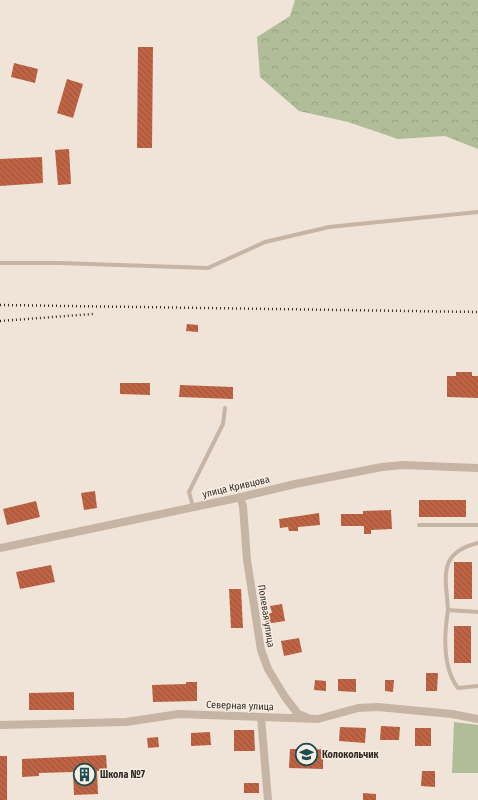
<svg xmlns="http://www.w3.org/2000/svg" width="478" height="800" font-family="'Fira Sans Condensed',sans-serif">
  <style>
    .forest { fill: url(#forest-crowns) }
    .pitch { fill: #b0bd98 }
    .building { fill: url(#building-back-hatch) }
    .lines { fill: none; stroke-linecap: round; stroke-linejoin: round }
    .service { stroke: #c6b4a4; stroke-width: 4 }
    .minor { stroke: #c6b4a4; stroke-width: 8 }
    .rail { stroke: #322925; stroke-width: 2.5; stroke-dasharray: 1 3; stroke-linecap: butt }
    .labels { text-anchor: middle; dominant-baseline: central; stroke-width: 3; stroke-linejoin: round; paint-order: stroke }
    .street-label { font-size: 10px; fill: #322925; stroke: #f7eee3 }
    .poi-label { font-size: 10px; font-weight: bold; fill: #322925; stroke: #f7eee3; text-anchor: start }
  </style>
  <defs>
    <pattern id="forest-crowns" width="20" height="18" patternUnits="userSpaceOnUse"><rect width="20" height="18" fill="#b0bd98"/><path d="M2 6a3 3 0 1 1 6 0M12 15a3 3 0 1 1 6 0" fill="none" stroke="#98a283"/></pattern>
    <pattern id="building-back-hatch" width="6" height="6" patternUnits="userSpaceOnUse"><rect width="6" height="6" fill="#bf6345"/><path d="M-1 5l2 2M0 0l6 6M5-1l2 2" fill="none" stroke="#9c5239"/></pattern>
  </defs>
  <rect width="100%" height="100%" fill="#efe4d7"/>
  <!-- forest -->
  <polygon class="forest" points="295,0 478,0 478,149 445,136 398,139 348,122 299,111 260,77 257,37 290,16"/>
  <!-- pitch -->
  <polygon class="pitch" points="454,722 478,725 478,773 452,773"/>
  <!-- building -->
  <g class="building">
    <polygon points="138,47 153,47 152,148 137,148"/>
    <polygon points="14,63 38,69 35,83 11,77"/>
    <polygon points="67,79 83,84 73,118 57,113"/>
    <polygon points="69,149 71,184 58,185 55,150"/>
    <polygon points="42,157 43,183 0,186 0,159"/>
    <polygon points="187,324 198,325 198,332 186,331"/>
    <polygon points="456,372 472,372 472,376 478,376 478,398 447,397 447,376 456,376"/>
    <polygon points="120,383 150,383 150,395 120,394"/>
    <polygon points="180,385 233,387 233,399 179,397"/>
    <polygon points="95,491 97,508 84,510 81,493"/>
    <rect x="419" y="500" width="47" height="17"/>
    <polygon points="36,501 40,517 7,525 3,509"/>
    <polygon points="391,510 392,529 371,530 371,534 364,534 364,526 341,526 341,514 363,514 363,511"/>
    <polygon points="319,513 320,525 298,527 298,531 289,531 288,527 280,528 279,519"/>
    <rect x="454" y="562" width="18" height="37"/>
    <polygon points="51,565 55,582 20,589 16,572"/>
    <polygon points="229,589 241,589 243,628 231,628"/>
    <polygon points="282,604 285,621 266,624 264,614 272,613 270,606"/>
    <rect x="454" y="626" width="17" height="37"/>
    <polygon points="299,638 302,652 284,656 281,641"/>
    <polygon points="426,673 438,673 437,691 426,691"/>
    <polygon points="338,679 356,679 356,692 338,691"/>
    <polygon points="315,680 326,681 326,691 314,690"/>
    <polygon points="385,680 394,680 393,692 385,691"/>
    <polygon points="186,682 197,682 197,701 153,702 152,685 186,684"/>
    <polygon points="74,692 74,710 29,710 29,693"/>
    <polygon points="381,726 400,727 399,740 380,740"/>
    <polygon points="340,727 366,728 365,743 339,741"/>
    <rect x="415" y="728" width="16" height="18"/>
    <polygon points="234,730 254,730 255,751 234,751"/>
    <polygon points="210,732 211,745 191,746 191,733"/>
    <polygon points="158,737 159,747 148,748 147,738"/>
    <polygon points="290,749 298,749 298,751 323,749 323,769 289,768"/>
    <polygon points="106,755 107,770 97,771 98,794 74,795 73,772 39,773 39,776 22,777 22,759"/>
    <rect x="0" y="756" width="7" height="44"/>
    <polygon points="422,771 435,771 435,787 421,786"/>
    <rect x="244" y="783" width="15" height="10"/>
    <polygon points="363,793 376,794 376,800 363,800"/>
  </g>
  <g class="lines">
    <!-- service -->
    <g class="service">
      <polyline points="0,263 60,263 208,268 265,242 329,227 478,212"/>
      <polyline points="193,507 189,492 223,424 225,408"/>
      <polyline points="419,525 478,525"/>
      <path d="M448,610C446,577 437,553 478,543"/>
      <path d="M478,612L448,610C444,635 442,667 458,688L478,686"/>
    </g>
    <!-- minor -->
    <g class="minor">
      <polyline points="240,497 243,506 247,560 261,650 268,669 285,697 298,714 306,717"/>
      <polyline points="0,548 237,498 295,484 382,467 403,465 478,468"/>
      <polyline points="261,717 268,800"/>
      <polyline points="0,725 126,722 179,714 318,719 358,708 378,707 452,714 478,719"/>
    </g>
    <!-- rail -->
    <g class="rail">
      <polyline points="0,305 478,312"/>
      <polyline points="0,321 93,314"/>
    </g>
  </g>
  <!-- icons -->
  <defs>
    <symbol id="school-ring" viewBox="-11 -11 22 22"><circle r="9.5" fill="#f7eee3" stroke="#1d4d50" stroke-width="1.5"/><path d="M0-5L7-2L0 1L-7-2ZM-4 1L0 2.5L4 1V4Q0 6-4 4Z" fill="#1d4d50"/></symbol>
    <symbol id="building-ring" viewBox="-11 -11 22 22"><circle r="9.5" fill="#f7eee3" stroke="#1d4d50" stroke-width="1.5"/><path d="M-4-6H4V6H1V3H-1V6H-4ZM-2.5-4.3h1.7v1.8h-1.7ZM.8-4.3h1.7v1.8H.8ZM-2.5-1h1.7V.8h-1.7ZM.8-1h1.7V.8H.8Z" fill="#1d4d50"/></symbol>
  </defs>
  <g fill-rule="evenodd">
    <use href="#school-ring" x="294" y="742" width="25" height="25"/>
    <use href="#building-ring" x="72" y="762" width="25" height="25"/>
  </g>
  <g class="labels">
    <!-- street labels -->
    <g class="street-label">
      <text transform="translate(236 487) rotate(-13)">улица Кривцова</text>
      <text transform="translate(266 616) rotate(81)">Полевая улица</text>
      <text transform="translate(240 706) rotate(2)">Северная улица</text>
    </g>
    <!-- poi labels -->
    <g class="poi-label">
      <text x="322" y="755">Колокольчик</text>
      <text x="100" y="775">Школа №7</text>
    </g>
  </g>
</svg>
